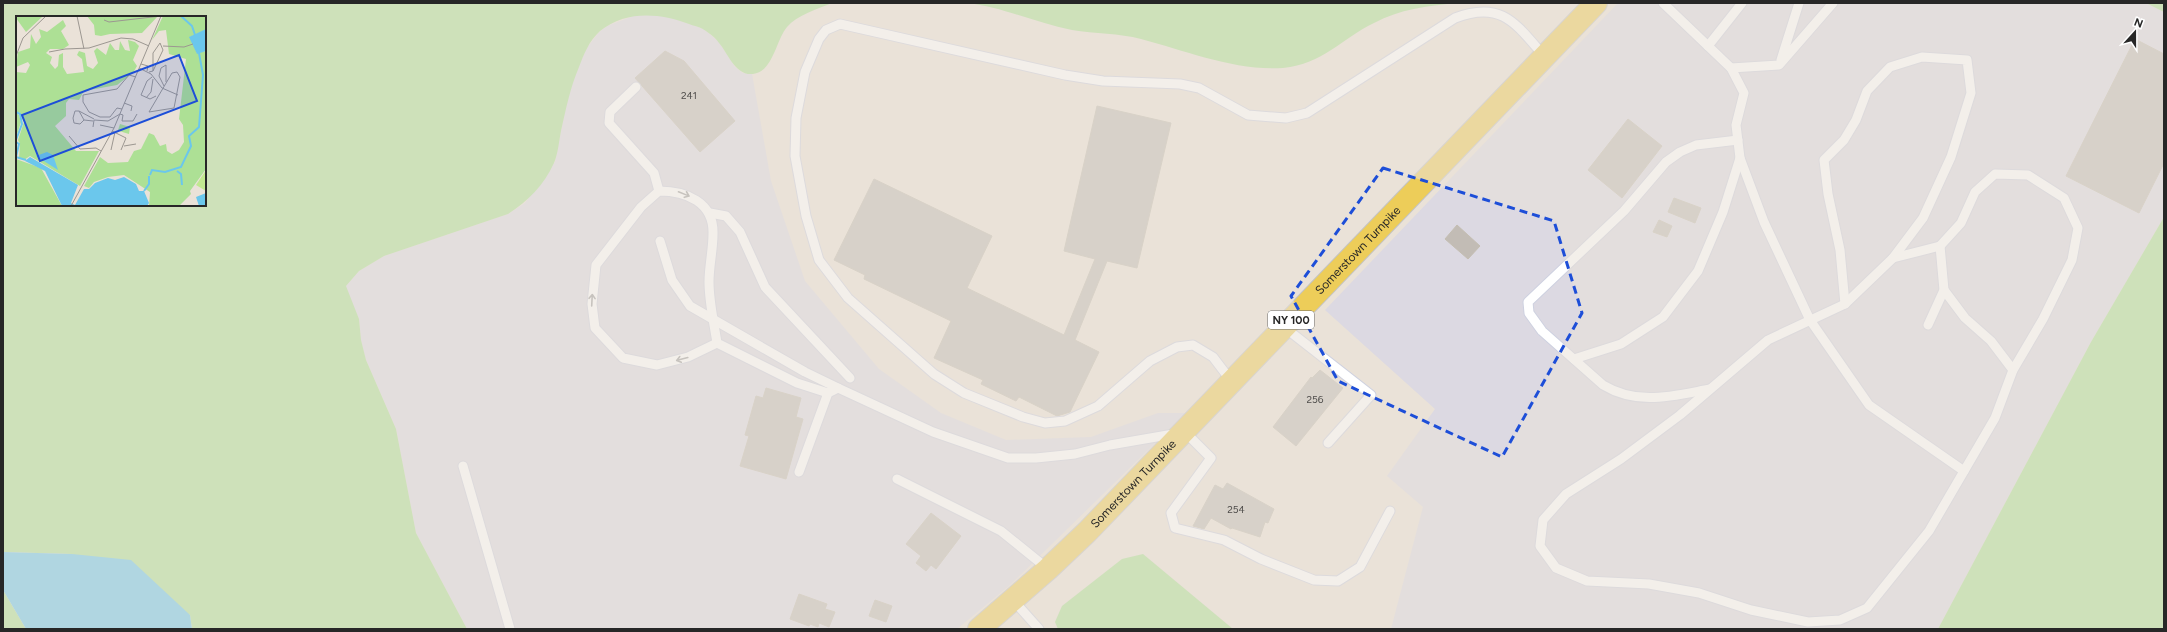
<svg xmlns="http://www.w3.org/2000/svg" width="2167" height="632" font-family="Figtree,sans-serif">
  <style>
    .industrial { fill: #dcd9e2 }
    .green { fill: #ade095; fill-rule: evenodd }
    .water { fill: #6bc7ec }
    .building { fill: #c2bcb5; stroke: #c4beb2 }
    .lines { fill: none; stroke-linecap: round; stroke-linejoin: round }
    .lane-casing { stroke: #ced1e0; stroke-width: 11 }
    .primary-casing { stroke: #c3c3c3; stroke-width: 24 }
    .lane { stroke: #fff; stroke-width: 9 }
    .primary { stroke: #edcd59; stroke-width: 22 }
    .oneway { stroke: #9e9e9e }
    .marked { fill: none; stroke: #1d4ed8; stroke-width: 3; stroke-dasharray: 8 5; stroke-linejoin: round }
    .labels { text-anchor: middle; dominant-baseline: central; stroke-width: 3; stroke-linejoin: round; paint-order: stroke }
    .number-label { font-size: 10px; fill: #4e4c4a }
    .shield { fill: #fff; stroke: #686868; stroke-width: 1 }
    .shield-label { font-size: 11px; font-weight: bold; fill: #272727 }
    .street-label { font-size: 12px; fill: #272727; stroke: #fff }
    .inset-river { fill: none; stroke: #6bc7ec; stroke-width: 2 }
    .inset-road { fill: none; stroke: #9c9791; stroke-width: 1 }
    .view { fill: #1d4ed8; fill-opacity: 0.15; stroke: #1d4ed8; stroke-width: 2 }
    .inset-edge { fill: none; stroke: #272727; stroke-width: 2 }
  </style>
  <rect width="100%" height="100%" fill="#eae2d8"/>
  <!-- industrial -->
  <g class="industrial">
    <polygon points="1618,3 2146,3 2164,12 2164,217 2091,342 1938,629 1391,629 1423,507 1387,476 1435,409 1325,310"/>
    <polygon points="636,15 656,15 675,18 704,29 719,42 735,67 743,73 752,74 771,181 805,281 879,369 941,413 1006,440 1091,437 1158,413 1186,413 1010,585 957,629 467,629 416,533 396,429 366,360 361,340 359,319 345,287 359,271 384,256 508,214 525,203 555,162 569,90 586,49 599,32 607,26"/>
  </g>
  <!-- green -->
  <g class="green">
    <path d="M3,3H832C818,9 797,15 787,27C776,40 773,72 753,74C735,76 728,53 719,43C716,38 710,34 706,31C701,27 694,26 689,24C660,13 626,10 600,31C589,41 584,54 579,67C570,88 566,109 561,131C559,141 558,154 554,163C544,185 528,201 508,214L384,256L359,271L346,286L359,319L361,340L366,360L396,429L416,533L467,629H192L190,615L72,554L3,552ZM17,17H205V205H17Z"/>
    <path d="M967,3H1456C1427,6 1400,9 1374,23C1341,39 1323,64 1283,68C1234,71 1187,51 1141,39C1119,33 1095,34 1072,30C1036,23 1003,7 967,3Z"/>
    <polygon points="2146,3 2164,3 2164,12"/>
    <polygon points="2164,217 2164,629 1938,629 2091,342"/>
    <polygon points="1143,554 1233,629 1058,629 1055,622 1062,606 1122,559"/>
    <polygon points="3,590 26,629 3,629"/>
  </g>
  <!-- water -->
  <polygon class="water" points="3,552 72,554 131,560 190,615 192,629 26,629 3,590"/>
  <!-- building -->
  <g class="building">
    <polygon points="2135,39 2164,54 2164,163 2139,213 2066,176"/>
    <polygon points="665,51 684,61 735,121 700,152 635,78"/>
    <polygon points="1097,106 1171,123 1137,268 1107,261 1075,340 1099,352 1070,412 1057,416 1019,397 1016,401 981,384 983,380 934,358 951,321 864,279 865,275 834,260 874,179 992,236 967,288 1064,335 1095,259 1064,251"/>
    <polygon points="1628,119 1662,146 1622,198 1588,170"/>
    <polygon points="1674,198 1701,208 1695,223 1668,212"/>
    <polygon points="1659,220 1672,226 1667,237 1653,232"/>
    <polygon points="1457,225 1480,246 1468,259 1445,239"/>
    <polygon points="1320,370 1343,388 1296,446 1273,427 1311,377 1312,378"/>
    <polygon points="766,388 801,398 796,417 803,419 786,479 740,466 749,436 745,435 756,396 763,398"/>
    <polygon points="1227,483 1274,509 1268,523 1265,522 1260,537 1232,528 1231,529 1211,518 1204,529 1193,526 1215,485 1223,489"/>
    <polygon points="931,513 961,536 936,569 931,565 926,571 916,563 921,556 906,544"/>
    <polygon points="799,594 827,604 825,609 835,612 829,627 819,623 818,627 810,624 809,626 790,619"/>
    <polygon points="875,600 892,606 886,622 869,616"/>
  </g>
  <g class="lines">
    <defs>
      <g id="lane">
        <polyline points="1663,3 1731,68 1744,93 1736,125 1740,158 1764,222 1810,320 1869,405 1964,471"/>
        <polyline points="1708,46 1742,3"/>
        <polyline points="1781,60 1799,3"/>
        <polyline points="1731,68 1779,65 1833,3"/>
        <polyline points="636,87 610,112 609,123 654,173 659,191"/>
        <polygon points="1995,174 2028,175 2064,198 2078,228 2072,260 2043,319 2013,370 1995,418 1929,531 1867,608 1840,620 1808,622 1751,610 1699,593 1649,584 1587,581 1556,568 1540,546 1543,520 1566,494 1621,459 1680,415 1768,340 1845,304 1893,258 1940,246 1961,223 1975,192"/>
        <polyline points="710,213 726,216 740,232 765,287 850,378"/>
        <polyline points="660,241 672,280 690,306 805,372 838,388"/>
        <polyline points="1944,290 1965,318 1991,341 2013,370"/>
        <polyline points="1845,304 1840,250 1828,194 1824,160 1844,140 1856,120 1867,91 1890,67 1922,57 1967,60 1971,93 1951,157 1923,218 1893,258"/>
        <polyline points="1928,325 1944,290 1940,246"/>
        <polyline points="1284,327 1371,395 1328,443"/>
        <path d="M717,343L688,357L657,365L623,358L595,328L592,304L596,265L641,207L659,191C686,191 714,202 713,234C713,250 709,266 709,282C709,302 714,323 717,343L797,383L828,393"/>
        <polyline points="1574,359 1621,344 1663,317 1698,271 1723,212 1740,158"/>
        <path d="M1232,382L1213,357L1193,345L1177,347L1150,361L1098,406L1065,421L1045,423L1023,417L964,393L934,374L848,298L819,260L806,216L795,156L796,118L805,72L819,39L826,30L840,24L1065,75L1103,81L1180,84L1199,88L1248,115L1286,118L1307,113L1455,18C1502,0 1516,24 1544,56"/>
        <path d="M1710,389C1672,396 1638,406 1603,385L1542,331L1529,313L1528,302L1624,211L1666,162L1680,152L1696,145L1738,140"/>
        <polyline points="463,466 510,629"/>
        <polyline points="799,472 828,393 838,388 933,432 1008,458 1036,458 1075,454 1110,445 1185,432 1211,458 1171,513 1175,528 1224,540 1261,559 1314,580 1338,581 1360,567 1390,511"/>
        <polyline points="897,479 1001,531 1048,569"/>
        <polyline points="1013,600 1039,629"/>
      </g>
      <g id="primary">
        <path id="s1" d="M979,629L1048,569L1087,532L1596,3"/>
      </g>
    </defs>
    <!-- lane casing -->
    <use href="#lane" class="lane-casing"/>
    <!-- primary casing -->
    <use href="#primary" class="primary-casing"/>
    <!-- lane -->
    <use href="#lane" class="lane"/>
    <!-- primary -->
    <use href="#primary" class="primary"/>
  </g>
  <!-- one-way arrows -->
  <defs><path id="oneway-shaft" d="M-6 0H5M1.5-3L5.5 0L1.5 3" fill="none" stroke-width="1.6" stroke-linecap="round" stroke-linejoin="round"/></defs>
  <g class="oneway">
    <use href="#oneway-shaft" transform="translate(684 194) rotate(22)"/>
    <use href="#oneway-shaft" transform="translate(592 300) rotate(-87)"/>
    <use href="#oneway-shaft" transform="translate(682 359) rotate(165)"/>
  </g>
  <!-- marked area -->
  <path d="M0 0H2167V632H0ZM1383,168L1554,221L1582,313L1502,457L1338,381L1291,296Z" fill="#eae2d8" fill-opacity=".55" fill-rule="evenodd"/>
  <path class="marked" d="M1383,168L1554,221L1582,313L1502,457L1338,381L1291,296Z"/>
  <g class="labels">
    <!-- number labels -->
    <g class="number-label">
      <text x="689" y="95">241</text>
      <text x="1315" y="399">256</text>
      <text x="1236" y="509">254</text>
    </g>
    <!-- shield labels -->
    <rect class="shield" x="1268" y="311" width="46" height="18" rx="3"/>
    <g class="shield-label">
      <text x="1291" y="320">NY 100</text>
    </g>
    <!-- street labels -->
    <g class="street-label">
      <text stroke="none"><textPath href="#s1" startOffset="536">Somerstown Turnpike</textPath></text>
      <text stroke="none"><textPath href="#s1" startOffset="212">Somerstown Turnpike</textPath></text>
    </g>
  </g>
  <!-- overview -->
  <g transform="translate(16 16)">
    <rect width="190" height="190" fill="#eae2d8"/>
    <path d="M2,0H26V1L10,16L0,2ZM71,0H142L126,17L94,18L85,20L79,19L78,9ZM147,0H190L189,14L174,21L181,37L190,35V153L174,175L175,178L163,190H133L134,176L108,159L92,161L78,166L73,172L68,170L84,141L92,147L112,146L118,135L125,133L133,117L138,119L144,130L150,128L151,135L156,138L163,134L168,126L167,109L163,103L170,43L153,38L150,14L143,15L136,24ZM47,4L50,10L45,15L53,29L47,33H34L30,37L36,41L34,47L39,53L42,50L43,39L47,37V51L51,58L68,56L66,43L61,39L63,35L69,37L71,50L77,53L82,47L78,35L81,32L90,39L94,27L99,34H103L104,25L109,34L114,35L112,24L119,26L123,30L117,44L121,50L117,57L101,69L68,75L63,84L53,83L50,87V100L39,110L60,135H83L64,170L14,140L8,144L3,142L4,128L2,124L8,106L3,96H0V56L10,57L14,49L12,46L0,51L2,36L14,32L15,18L20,28L25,21L23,13L31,16ZM0,97L3,99L5,106L0,122ZM104,108L114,111L113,118L103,115L101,117ZM0,143L25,152L46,190H0Z" fill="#ade095"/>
    <path d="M190,154V175L180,169Z" fill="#c1e890"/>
    <path d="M190,13V35L181,38L173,21ZM31,136L37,139L42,154L20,140ZM14,141L62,169L55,187L59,189L68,173H73L79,167L92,162L99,164L108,161L120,168L123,175H128L133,187L131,190H46L29,155L9,145ZM190,177V190H183L180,181Z" fill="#6bc7ec"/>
    <path class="inset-river" d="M165,0L176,10L179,19M0,96L4,98L6,108L0,124M0,126L3,128L0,141L10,144M161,155L165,158L166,169M134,159L136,154L149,156L165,151L175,130L173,120L183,111L187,59L183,37M128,175L133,168V160"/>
    <path class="inset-road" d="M61,0L68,33M88,4L93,6L145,0M147,30L168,31L177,28M33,36L49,33L73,32L105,22L117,23L133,30M0,40L7,22L30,0M125,48L132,50L131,55M123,52L135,58L146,72L162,79M133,56L137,55L147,34L144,27L137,37V55M161,56L164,61L158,92L133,96L156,57ZM136,61L131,65L125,79L134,83L140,80M148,70L143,60L145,52L150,49V66M130,82L135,76L137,63M108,87L116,90L115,95M106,93L101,92L94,101H84L73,96L67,86V79L101,73L113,59L120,61M63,95L78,103M68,104L64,108L58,107L57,102L59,95H63L68,104L77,105M84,109L98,112M77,111L78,104L92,105L104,98L107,99L106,105H117L121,98M96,115L110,122L105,134M53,120L64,133L80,132L85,135M108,130L120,128M95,134L99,116M55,190L98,112L145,0"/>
    <path class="view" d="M163,39L181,85L24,145L6,99Z"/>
    <rect width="190" height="190" class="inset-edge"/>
  </g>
  <!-- border -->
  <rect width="2167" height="632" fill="none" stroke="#272727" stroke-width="8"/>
  <!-- north arrow -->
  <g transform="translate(2135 32) rotate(21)" stroke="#ffffff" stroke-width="3" paint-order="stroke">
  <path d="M0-3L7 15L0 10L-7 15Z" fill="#272727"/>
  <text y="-6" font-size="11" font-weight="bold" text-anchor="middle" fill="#272727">N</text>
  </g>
</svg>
